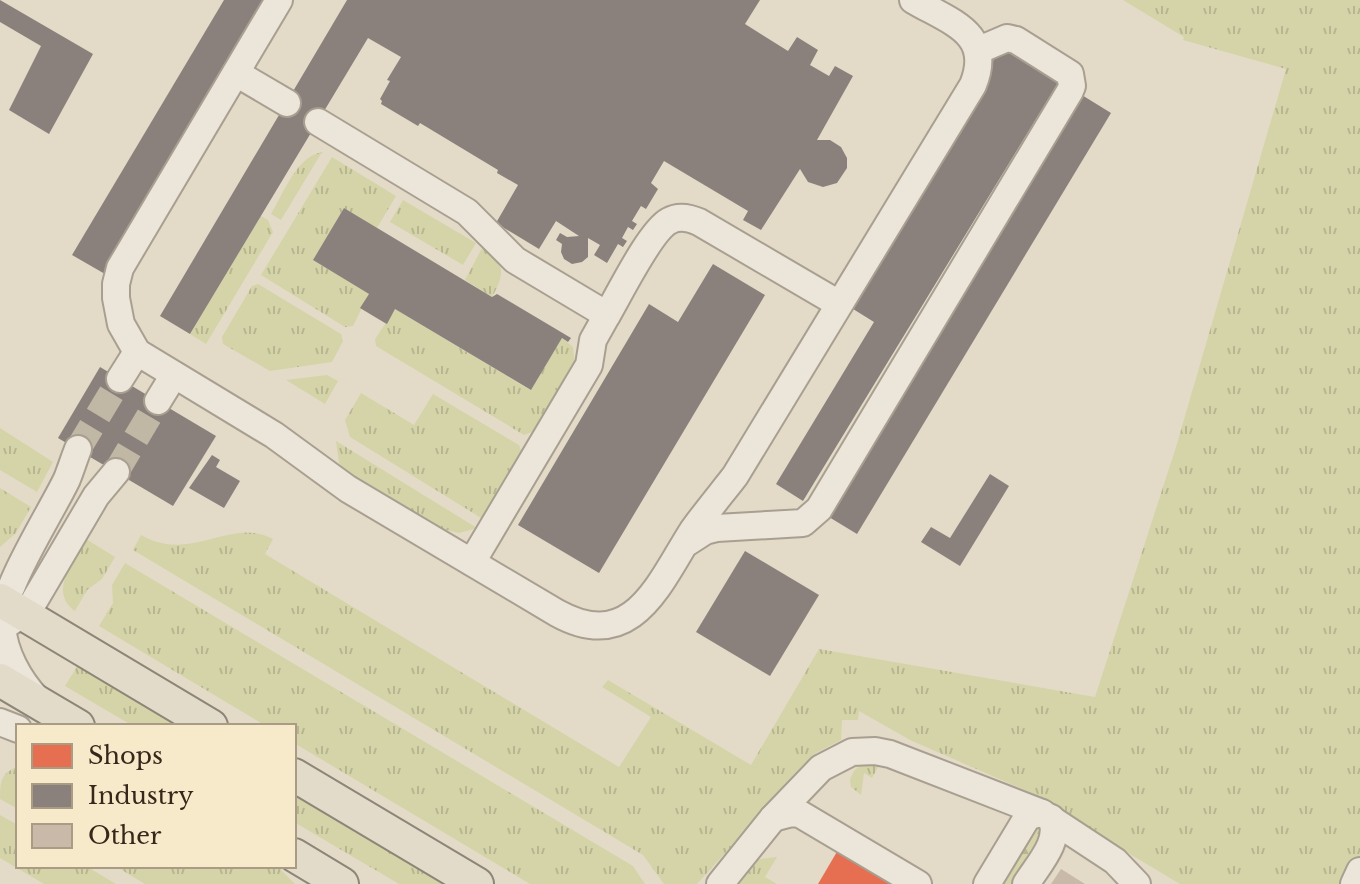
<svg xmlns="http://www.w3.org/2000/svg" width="1360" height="884" font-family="'Libre Baskerville',serif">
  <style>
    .grass { fill: url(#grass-tufts) }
    .forest { fill: url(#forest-firs) }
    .shops { fill: #e76f51 }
    .industry { fill: #8a817c }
    .building { fill: #c8b9a8 }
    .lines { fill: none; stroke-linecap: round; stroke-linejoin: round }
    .minor-tunnel { stroke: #c0b7a4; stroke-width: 26; stroke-dasharray: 26 13; stroke-linecap: butt }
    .minor-casing { stroke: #a89f91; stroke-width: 30 }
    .major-casing { stroke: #8d8578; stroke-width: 36 }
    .minor { stroke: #ebe5da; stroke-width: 26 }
    .major { stroke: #e3dbca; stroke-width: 32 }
  </style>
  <defs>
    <pattern id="grass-tufts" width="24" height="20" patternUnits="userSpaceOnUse" patternTransform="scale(2)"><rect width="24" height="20" fill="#d4d4a8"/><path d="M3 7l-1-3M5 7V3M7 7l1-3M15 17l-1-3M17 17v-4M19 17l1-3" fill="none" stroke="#b7b690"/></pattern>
    <pattern id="forest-firs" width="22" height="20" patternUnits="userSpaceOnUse" patternTransform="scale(2)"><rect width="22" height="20" fill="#d4d4a8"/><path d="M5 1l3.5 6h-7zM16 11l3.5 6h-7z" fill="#b7b690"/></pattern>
  </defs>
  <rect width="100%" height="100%" fill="#e3dbc7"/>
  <!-- grass -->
  <g class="grass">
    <path d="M1123,0H1360V859L1344,884H1180L1083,826L1052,802L910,740L859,711L858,720H842L841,740L816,753L697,884H664L643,855L133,550L141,535C192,564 231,516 273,539L265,554L619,767L651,717L602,687L608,680L751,765L819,649L1095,697L1176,447L1286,69L1183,40L1184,37Z"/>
    <path d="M322,152L281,220L271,214C283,194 297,156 322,152Z"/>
    <polygon points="332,157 396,196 377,228 344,208 313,260 369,294 353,326 345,327 261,275"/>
    <polygon points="403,200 476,243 463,265 390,222"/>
    <polygon points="261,216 268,220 273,232 206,344 190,334"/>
    <path d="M482,248C506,261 505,274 492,297L465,280Z"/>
    <polygon points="258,284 341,334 343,341 332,362 270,371 223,344 222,337 252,286"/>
    <polygon points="395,309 530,390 562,338 573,347 575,367 541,429 524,435 376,346 375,339"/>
    <polygon points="327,375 338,381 325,404 286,380"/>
    <polygon points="361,393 414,425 433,394 519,445 524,458 486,521 350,437 345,420"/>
    <polygon points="0,428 53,462 37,492 0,470"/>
    <polygon points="336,441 477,528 459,533 442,529 350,475 339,463"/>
    <polygon points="0,488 31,507 16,533 0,547"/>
    <path d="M86,539L115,557L102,579L87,590L75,611C48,592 74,559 86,539Z"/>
    <polygon points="125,563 633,866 645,884 530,884 294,743 294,726 266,726 99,626 113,603 112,585"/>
    <polygon points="78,665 181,726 133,726 65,686"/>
    <path d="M880,764L872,778L864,773L861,795L851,787L850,780C855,763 864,765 880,764Z"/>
    <path d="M18,766V809L0,799C0,780 1,774 18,766Z"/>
    <polygon points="294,794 445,884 399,884 294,822"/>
    <polygon points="0,815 18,825 18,866 86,866 116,884 44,884 0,858"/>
    <polygon points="777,857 765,877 777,884 737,884 759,859"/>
    <polygon points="115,866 277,866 295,884 145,884"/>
  </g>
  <!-- forest -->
  <polygon class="forest" points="1029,827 1038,827 1041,832 1011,884 995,884"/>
  <!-- shops -->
  <polygon class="shops" points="838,850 894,884 818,884"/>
  <!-- industry -->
  <g class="industry">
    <polygon points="0,0 93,54 49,134 9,110 41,46 0,22"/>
    <polygon points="224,0 268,0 105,274 72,255"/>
    <polygon points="347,0 760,0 745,24 788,51 797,37 818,50 810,65 829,76 835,66 853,76 817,140 830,140 841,147 847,158 847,168 837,183 823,187 808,182 800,169 761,230 743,220 748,211 664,161 651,183 658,189 646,209 641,206 632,221 637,224 633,230 628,227 622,238 627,241 623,247 618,244 607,263 594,255 600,245 588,238 588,257 582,262 572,264 564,259 561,252 562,244 556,240 560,233 567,237 579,236 556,221 539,249 496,223 518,185 497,173 498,170 420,123 418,126 381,104 382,101 380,99 390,81 387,80 401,57 368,38 190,334 160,316"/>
    <polygon points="1001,48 1058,83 803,501 776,484 874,322 845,304"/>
    <polygon points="1077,92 1111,113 857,534 824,514"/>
    <polygon points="344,208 492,297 497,294 571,338 568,342 562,338 531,390 395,309 387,324 385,323 360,308 369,294 313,260"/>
    <polygon points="713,264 765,295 599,573 518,525 649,304 678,322"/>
    <polygon points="100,367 216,436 173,506 58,438"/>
    <polygon points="212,455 220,460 216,467 240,481 224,508 189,488"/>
    <polygon points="990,474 1009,486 960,566 921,542 931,527 950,538"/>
    <polygon points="745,551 819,595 770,676 696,632"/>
  </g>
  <!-- building -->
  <polygon class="building" points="1061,869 1085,884 1051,884"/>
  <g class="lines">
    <!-- minor-tunnel -->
    <g class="minor-tunnel">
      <polyline points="78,449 120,379"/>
      <polyline points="116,472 158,401"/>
    </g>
    <defs>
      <g id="minor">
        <path d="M279,0L120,268L116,284V298L121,324L137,352L274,435L348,489L557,613C633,655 659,583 693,530C706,512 721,494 735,476L973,85C994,33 950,22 913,0"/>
        <polyline points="236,73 287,103"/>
        <path d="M318,122L467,212L515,260L607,315C619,295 650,231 669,221C679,215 690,218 699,222L839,304"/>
        <polyline points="120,379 137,352"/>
        <polyline points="158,401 174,375"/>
        <polyline points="688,542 705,531 717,528 803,523 819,509 1070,91 1072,86 1070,74 1016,40 1007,38 979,50"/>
        <polyline points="472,562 589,365 593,340 607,315"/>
        <polyline points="7,624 23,614 33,603 96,496 116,472"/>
        <path d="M37,699C19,680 4,653 2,626C0,591 51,513 67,479C71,469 74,459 78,449"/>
        <polyline points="0,722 18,729"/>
        <polyline points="773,818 792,813 800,814 918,884"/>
        <polyline points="720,884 773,818 821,768 852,752 875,751 890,754 1042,813 1115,861 1137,884"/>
        <polyline points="987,884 1028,816 1042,813"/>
        <path d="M1026,884C1038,865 1062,840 1051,818"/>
        <polyline points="1354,884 1360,871"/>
      </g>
      <g id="major">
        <polyline points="0,600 211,726"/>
        <polyline points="0,680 78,726"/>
        <polyline points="294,775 477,884"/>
        <polyline points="294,855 342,884"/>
      </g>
    </defs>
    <!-- minor casing -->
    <use href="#minor" class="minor-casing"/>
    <!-- major casing -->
    <use href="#major" class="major-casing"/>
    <!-- minor -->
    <use href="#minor" class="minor"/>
    <!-- major -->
    <use href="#major" class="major"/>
  </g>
  <!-- legend -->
  <rect x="16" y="724" width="280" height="144" fill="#f7eaca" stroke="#aa9c84" stroke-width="2"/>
  <rect x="32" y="744" width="40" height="24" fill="#e76f51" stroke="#aa9c84" stroke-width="2"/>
  <text x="88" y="764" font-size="24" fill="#36271a">Shops</text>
  <rect x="32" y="784" width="40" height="24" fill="#8a817c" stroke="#aa9c84" stroke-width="2"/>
  <text x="88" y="804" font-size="24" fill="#36271a">Industry</text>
  <rect x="32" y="824" width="40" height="24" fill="#c8b9a8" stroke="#aa9c84" stroke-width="2"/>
  <text x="88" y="844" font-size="24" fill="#36271a">Other</text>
</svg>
